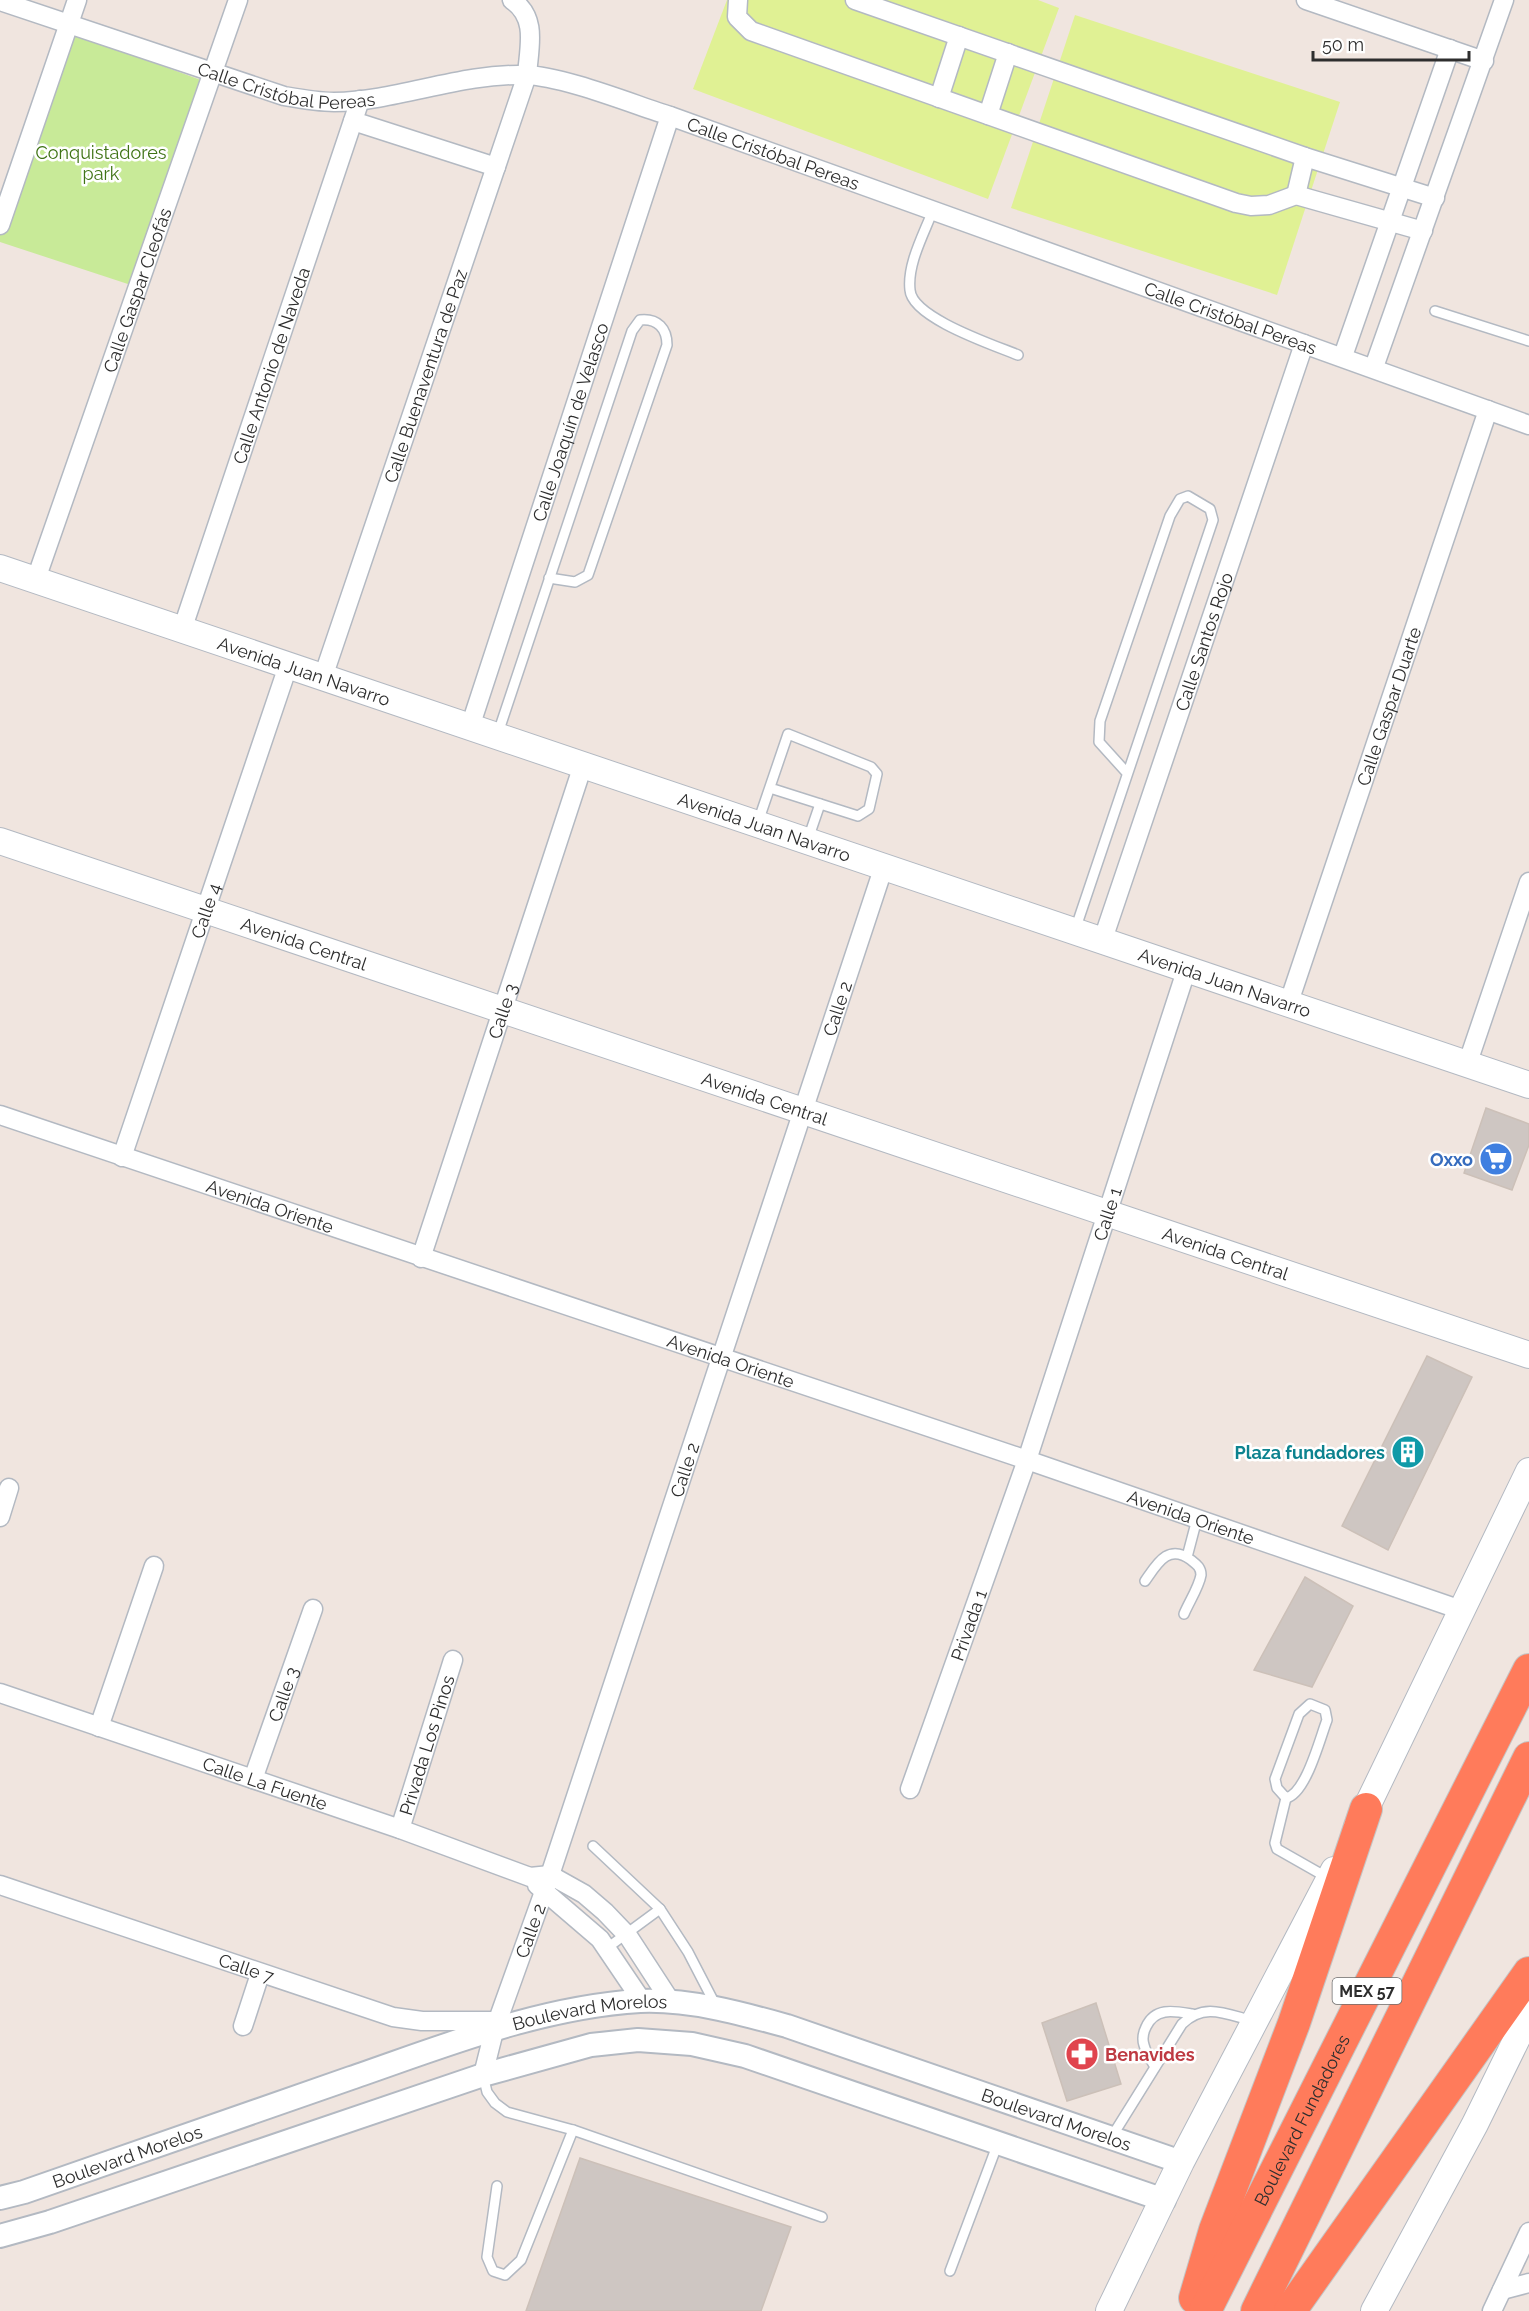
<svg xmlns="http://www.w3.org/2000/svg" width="1529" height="2311" font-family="Raleway,sans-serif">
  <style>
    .green { fill: #c8ea98 }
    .pitch { fill: #e0f194 }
    .building { fill: #cec6c2; stroke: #ccc0b8; stroke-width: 1.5 }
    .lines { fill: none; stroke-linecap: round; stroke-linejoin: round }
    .service-casing { stroke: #b3b9c2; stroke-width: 12 }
    .minor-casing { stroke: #b3b9c2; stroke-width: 21 }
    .tertiary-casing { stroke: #b3b9c2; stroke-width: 26 }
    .secondary-casing { stroke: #b3b9c2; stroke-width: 28 }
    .motorway-casing { stroke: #c4c4c4; stroke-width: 34 }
    .service { stroke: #fff; stroke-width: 9 }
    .minor { stroke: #fff; stroke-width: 18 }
    .tertiary { stroke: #fff; stroke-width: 22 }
    .secondary { stroke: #fff; stroke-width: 26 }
    .motorway { stroke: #ff7b5b; stroke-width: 32 }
    .labels { text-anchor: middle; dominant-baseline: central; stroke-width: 5; stroke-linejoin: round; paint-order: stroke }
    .shield { fill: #fff; stroke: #6d6d6d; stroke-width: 1.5 }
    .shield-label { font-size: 16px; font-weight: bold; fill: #2e2e2e }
    .street-label { font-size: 18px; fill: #2e2e2e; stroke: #fff }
    .park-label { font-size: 18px; fill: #3f7315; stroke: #fff }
    .shop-label { font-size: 18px; font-weight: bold; fill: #366cbe; stroke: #fff; text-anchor: end }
    .culture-label { font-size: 18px; font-weight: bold; fill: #0d838f; stroke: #fff; text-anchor: end }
    .health-label { font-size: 18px; font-weight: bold; fill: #be3a42; stroke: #fff; text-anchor: start }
  </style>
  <rect width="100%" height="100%" fill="#f0e5df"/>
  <!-- green -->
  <polygon class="green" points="67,31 209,83 137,287 0,242 0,227"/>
  <!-- pitch -->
  <g class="pitch">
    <polygon points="727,0 1038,0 1059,8 988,199 693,89"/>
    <polygon points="1075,15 1340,102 1277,295 1011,208"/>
  </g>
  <!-- building -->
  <g class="building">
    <polygon points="1486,1108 1529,1124 1529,1145 1512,1190 1464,1173"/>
    <polygon points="1427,1356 1472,1377 1388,1550 1342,1526"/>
    <polygon points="1305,1577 1353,1606 1312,1687 1254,1670"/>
    <polygon points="1096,2003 1121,2084 1067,2101 1042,2023"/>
    <polygon points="580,2158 791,2227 761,2311 526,2311"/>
  </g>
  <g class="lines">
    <defs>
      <g id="service">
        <path d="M933,210C924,234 907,264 910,290C912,318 994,345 1018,355"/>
        <polyline points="1435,311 1529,341"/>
        <path d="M498,733C542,599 587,465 632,331L640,320C658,318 667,329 667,345L588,575L575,582L549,578"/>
        <polyline points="758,822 788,734 871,767 877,774 869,809 858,816 770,788"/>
        <polyline points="808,839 820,804"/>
        <polyline points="1075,930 1213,520 1210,509 1188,496 1180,499 1170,516 1100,721 1099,742 1127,773"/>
        <polyline points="1187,1557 1197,1519"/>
        <path d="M1145,1581C1157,1564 1168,1543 1191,1560C1196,1564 1201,1567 1201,1575C1199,1587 1189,1602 1184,1614"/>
        <path d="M1310,1704L1325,1710L1327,1720C1320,1738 1306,1794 1286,1798L1277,1788L1275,1779L1299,1714Z"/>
        <polyline points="1286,1798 1275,1843 1277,1849 1328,1878"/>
        <polyline points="593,1846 660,1909 688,1952 716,2006"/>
        <polyline points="607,1948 660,1909"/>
        <path d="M1155,2067C1151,2060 1146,2053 1144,2045C1142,2039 1143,2033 1146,2027C1155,2007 1174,2011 1192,2014"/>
        <polyline points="483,2075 487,2092 495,2103 507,2112 573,2130 822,2217"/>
        <path d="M1111,2138L1182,2024C1204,2002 1226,2014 1253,2021"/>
        <polyline points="497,2186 487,2257 493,2271 505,2275 521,2260 573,2130"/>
        <polyline points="950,2271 998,2143"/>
      </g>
      <g id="minor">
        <polyline points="738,0 737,17 751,31 1236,203 1251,206 1269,205 1296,195 1423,231"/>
        <polyline points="855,0 1305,157 1435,198"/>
        <polyline points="1306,0 1484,61"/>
        <path id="s1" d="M0,1L284,96C301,99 317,102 334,102C398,101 460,73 525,75C563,76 632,104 670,116L1529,425"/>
        <polyline points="939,98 959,36"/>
        <polyline points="988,115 1008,53"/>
        <polyline points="353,121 496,167"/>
        <polyline points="1296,195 1305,157"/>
        <polyline points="0,225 77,0"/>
        <polyline points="1343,356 1450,49"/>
        <polyline points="1374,367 1504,0"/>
        <path id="s2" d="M36,579L238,0"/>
        <path id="s3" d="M182,630L360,100"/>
        <path id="s4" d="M323,677L527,75C529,47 538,18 512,0"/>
        <path id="s5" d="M470,727L670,116"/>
        <path id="s6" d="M1103,939L1304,344"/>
        <path id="s7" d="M1289,1002L1488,410"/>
        <polyline points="1468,1062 1529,882"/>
        <path id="s8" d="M0,1115L1027,1460L1461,1610"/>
        <path id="s9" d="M122,1157L288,666"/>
        <path id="s10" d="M421,1258L583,765"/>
        <polyline points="0,1517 9,1488"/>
        <path id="s11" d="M0,1693L400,1829L530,1877L550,1875L584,1894L605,1912L628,1936L671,2002"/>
        <polyline points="99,1727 154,1566"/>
        <path id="s12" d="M253,1779L313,1609"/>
        <path id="s13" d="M910,1789L1027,1460L1187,968"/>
        <path id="s14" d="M400,1829L453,1660"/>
        <path id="s15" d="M0,1885L393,2017L422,2021H498"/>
        <polyline points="537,1885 600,1939 642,2001"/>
        <polyline points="243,2026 260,1974"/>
        <path id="s16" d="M483,2075L494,2031L550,1875L884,866"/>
        <polyline points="1502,2290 1529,2283"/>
        <polyline points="1492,2311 1529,2232"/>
      </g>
      <g id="tertiary">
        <path id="s17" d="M0,2198L24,2192C133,2154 242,2116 351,2078C444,2046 540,2007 640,2001C689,1999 740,2013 787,2026L1181,2162"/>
        <polyline points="0,2236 50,2222 483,2075 591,2045 638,2040 692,2044 745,2056 1164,2200"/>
      </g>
      <g id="secondary">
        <path id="s18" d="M0,568L1529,1085"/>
        <path id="s19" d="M0,841L1529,1355"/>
        <polyline points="1357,1827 1529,1471"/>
        <polyline points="1109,2311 1181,2162 1334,1870"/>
        <polyline points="1374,2311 1475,2124 1529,2014"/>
      </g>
      <g id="motorway">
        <polyline points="1195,2298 1215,2230 1294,2023 1366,1809"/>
        <path id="s20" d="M1205,2311L1529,1670"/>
        <polyline points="1257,2311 1529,1758"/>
        <polyline points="1290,2311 1529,1973"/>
      </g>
    </defs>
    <!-- service casing -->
    <use href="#service" class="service-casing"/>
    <!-- minor casing -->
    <use href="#minor" class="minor-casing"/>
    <!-- tertiary casing -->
    <use href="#tertiary" class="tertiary-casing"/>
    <!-- secondary casing -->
    <use href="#secondary" class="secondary-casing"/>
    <!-- motorway casing -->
    <use href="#motorway" class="motorway-casing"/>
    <!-- service -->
    <use href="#service" class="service"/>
    <!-- minor -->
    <use href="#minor" class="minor"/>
    <!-- tertiary -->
    <use href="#tertiary" class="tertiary"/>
    <!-- secondary -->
    <use href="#secondary" class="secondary"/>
    <!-- motorway -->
    <use href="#motorway" class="motorway"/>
  </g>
  <!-- icons -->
  <defs>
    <symbol id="supermarket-disc" viewBox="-11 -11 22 22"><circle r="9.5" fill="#3f7fe0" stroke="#fff"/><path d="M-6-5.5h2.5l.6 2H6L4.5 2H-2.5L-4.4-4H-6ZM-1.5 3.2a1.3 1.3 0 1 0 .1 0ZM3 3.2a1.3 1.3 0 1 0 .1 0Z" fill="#fff"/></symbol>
    <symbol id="building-disc" viewBox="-11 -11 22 22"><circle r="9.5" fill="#0f9aa8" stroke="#fff"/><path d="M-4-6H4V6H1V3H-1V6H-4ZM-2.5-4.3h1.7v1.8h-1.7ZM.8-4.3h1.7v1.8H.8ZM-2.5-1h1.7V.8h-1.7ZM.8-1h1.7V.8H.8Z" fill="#fff"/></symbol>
    <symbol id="pharmacy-disc" viewBox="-11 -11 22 22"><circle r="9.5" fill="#e0444e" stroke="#fff"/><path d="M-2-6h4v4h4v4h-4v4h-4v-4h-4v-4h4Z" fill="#fff"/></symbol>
  </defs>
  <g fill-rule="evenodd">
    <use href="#supermarket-disc" x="1477" y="1140" width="38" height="38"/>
    <use href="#building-disc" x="1389" y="1433" width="38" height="38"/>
    <use href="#pharmacy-disc" x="1063" y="2035" width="38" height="38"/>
  </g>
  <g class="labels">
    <!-- shield labels -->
    <rect class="shield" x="1332.5" y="1978" width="69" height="26" rx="4.5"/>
    <g class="shield-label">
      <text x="1367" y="1991">MEX 57</text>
    </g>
    <!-- street labels -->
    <g class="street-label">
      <text stroke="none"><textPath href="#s1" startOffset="300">Calle Cristóbal Pereas</textPath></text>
      <text stroke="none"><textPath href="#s1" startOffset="804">Calle Cristóbal Pereas</textPath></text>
      <text stroke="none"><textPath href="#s2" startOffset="306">Calle Gaspar Cleofás</textPath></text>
      <text stroke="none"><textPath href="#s1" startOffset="1290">Calle Cristóbal Pereas</textPath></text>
      <text stroke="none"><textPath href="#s3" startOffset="279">Calle Antonio de Naveda</textPath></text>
      <text stroke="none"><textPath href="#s4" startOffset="318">Calle Buenaventura de Paz</textPath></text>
      <text stroke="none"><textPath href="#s5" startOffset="321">Calle Joaquín de Velasco</textPath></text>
      <text stroke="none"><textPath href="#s6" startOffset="314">Calle Santos Rojo</textPath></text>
      <text stroke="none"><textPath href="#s18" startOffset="321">Avenida Juan Navarro</textPath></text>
      <text stroke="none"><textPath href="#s7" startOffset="312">Calle Gaspar Duarte</textPath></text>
      <text stroke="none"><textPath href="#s18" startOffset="807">Avenida Juan Navarro</textPath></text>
      <text stroke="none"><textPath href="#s9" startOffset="260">Calle 4</textPath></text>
      <text stroke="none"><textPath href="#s19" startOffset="321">Avenida Central</textPath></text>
      <text stroke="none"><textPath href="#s18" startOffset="1293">Avenida Juan Navarro</textPath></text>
      <text stroke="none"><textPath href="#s16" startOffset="1124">Calle 2</textPath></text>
      <text stroke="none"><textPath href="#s10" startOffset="260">Calle 3</textPath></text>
      <text stroke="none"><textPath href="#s19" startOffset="807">Avenida Central</textPath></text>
      <text stroke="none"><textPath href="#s8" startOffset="285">Avenida Oriente</textPath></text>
      <text stroke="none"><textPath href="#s13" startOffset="608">Calle 1</textPath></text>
      <text stroke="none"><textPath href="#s19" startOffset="1293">Avenida Central</textPath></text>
      <text stroke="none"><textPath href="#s8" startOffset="771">Avenida Oriente</textPath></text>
      <text stroke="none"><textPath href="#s16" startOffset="638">Calle 2</textPath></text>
      <text stroke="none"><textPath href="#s8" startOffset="1257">Avenida Oriente</textPath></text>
      <text stroke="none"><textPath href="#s13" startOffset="174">Privada 1</textPath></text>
      <text stroke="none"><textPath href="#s12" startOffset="90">Calle 3</textPath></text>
      <text stroke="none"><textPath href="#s14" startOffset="88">Privada Los Pinos</textPath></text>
      <text stroke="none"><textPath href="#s11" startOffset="280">Calle La Fuente</textPath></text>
      <text stroke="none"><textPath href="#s16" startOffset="152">Calle 2</textPath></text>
      <text stroke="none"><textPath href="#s15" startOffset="260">Calle 7</textPath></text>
      <text stroke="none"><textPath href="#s17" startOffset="620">Boulevard Morelos</textPath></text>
      <text stroke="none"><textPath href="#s17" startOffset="1106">Boulevard Morelos</textPath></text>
      <text stroke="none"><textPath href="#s20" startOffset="214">Boulevard Fundadores</textPath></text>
      <text stroke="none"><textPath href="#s17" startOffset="134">Boulevard Morelos</textPath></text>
    </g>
    <!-- park labels -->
    <g class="park-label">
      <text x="101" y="152">Conquistadores<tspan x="101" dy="21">park</tspan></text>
    </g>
    <!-- shop labels -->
    <g class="shop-label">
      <text x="1473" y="1159">Oxxo</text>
    </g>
    <!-- culture labels -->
    <g class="culture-label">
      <text x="1385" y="1452">Plaza fundadores</text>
    </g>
    <!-- health labels -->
    <g class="health-label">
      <text x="1105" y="2054">Benavides</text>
    </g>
  </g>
  <!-- scale -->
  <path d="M1313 51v9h156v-9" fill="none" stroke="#2e2e2e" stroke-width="3"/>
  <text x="1322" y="51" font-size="18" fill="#2e2e2e" stroke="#ffffff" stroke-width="4.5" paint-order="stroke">50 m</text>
</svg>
